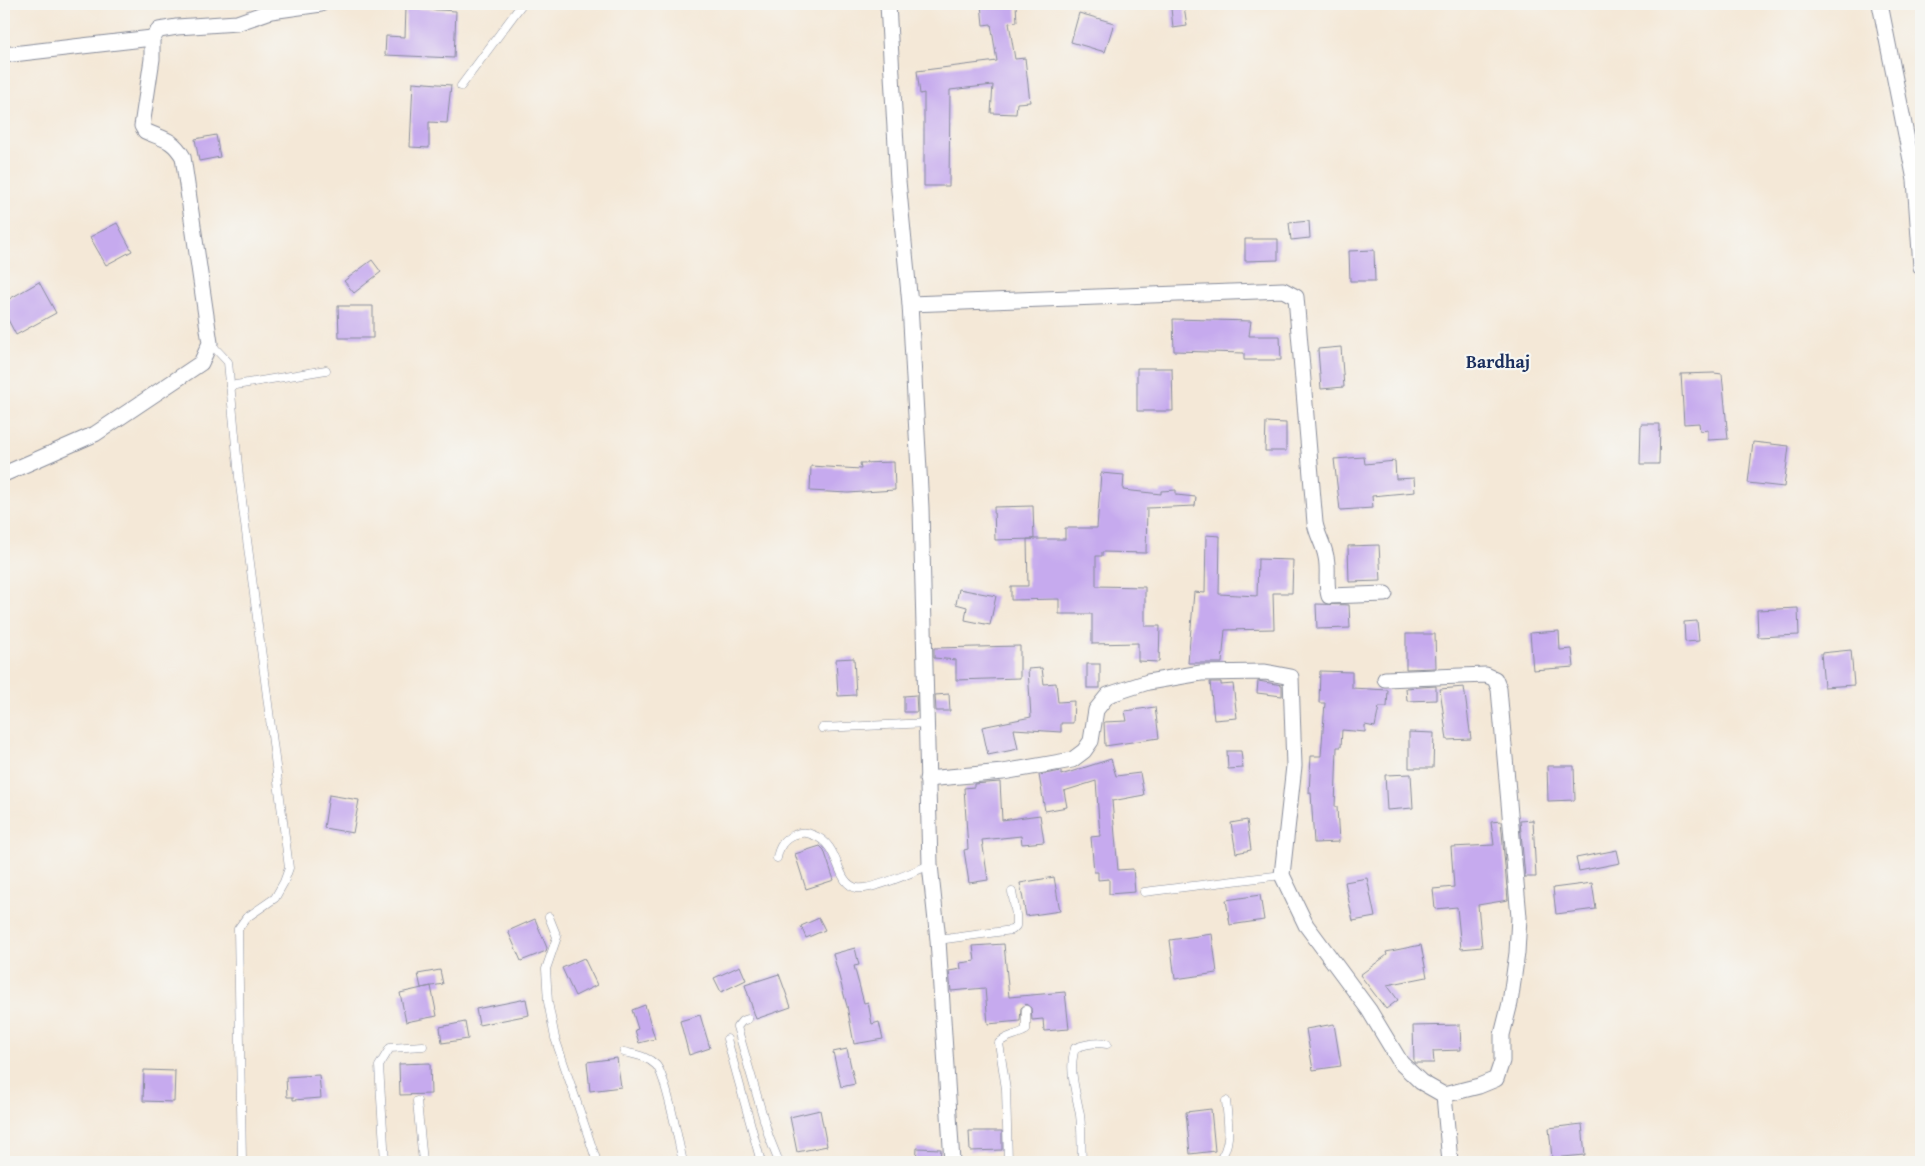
<svg xmlns="http://www.w3.org/2000/svg" width="1925" height="1166" font-family="'Gentium Book Plus',serif">
  <style>
    .building { fill: #c6aaee }
    .lines { fill: none; stroke-linecap: round; stroke-linejoin: round }
    .lane-casing { stroke: #888c9a; stroke-width: 9 }
    .street-casing { stroke: #888c9a; stroke-width: 17 }
    .lane { stroke: #fff; stroke-width: 8 }
    .street { stroke: #fff; stroke-width: 15 }
    .labels { text-anchor: middle; dominant-baseline: central; stroke-width: 4.5; stroke-linejoin: round; paint-order: stroke }
    .quarter-label { font-size: 18px; font-weight: bold; fill: #1b2f5e; stroke: #f6f6f2 }
  </style>
  <rect width="100%" height="100%" fill="#f6f6f2"/>
  <filter id="ink" filterUnits="userSpaceOnUse"><feTurbulence type="fractalNoise" baseFrequency=".02" numOctaves="2"/><feDisplacementMap in="SourceGraphic" scale="10" xChannelSelector="R" yChannelSelector="G"/><feConvolveMatrix kernelMatrix="1 2 1 2 8 2 1 2 1" color-interpolation-filters="sRGB"/></filter>
  <filter id="wash" filterUnits="userSpaceOnUse"><feTurbulence type="fractalNoise" baseFrequency=".0096" numOctaves="4" result="noise"/><feDisplacementMap in="SourceGraphic" scale="20" xChannelSelector="R" yChannelSelector="G"/><feGaussianBlur stdDeviation="1.12" result="paint"/><feColorMatrix in="noise" values="0 0 0 0 0 0 0 0 0 0 0 0 0 0 0 0 0 1.4 0 .05"/><feComposite in="paint" operator="in"/></filter>
  <g filter="url(#wash)">
    <rect width="100%" height="100%" fill="#f4e8d7"/>
    <g id="blocks">
      <!-- building -->
      <g class="building">
        <polygon points="981,4 1016,4 1017,22 1009,23 1015,59 1025,58 1030,102 1017,103 1016,114 991,113 993,85 950,90 949,186 924,186 924,93 920,94 917,71 997,61 991,24 983,25"/>
        <polygon points="1184,6 1187,26 1173,28 1171,8"/>
        <polygon points="406,8 456,11 454,58 385,55 386,36 405,37"/>
        <polygon points="1079,13 1114,23 1105,52 1071,42"/>
        <polygon points="413,82 451,85 447,123 429,122 429,148 410,147"/>
        <polygon points="216,135 220,157 199,161 195,139"/>
        <polygon points="1309,221 1310,238 1291,240 1289,223"/>
        <polygon points="117,223 132,251 106,265 90,237"/>
        <polygon points="1245,239 1278,239 1278,260 1245,261"/>
        <polygon points="1374,250 1375,281 1350,281 1349,251"/>
        <polygon points="372,260 381,272 354,293 344,281"/>
        <polygon points="39,282 56,313 16,335 4,312 4,302"/>
        <polygon points="338,306 373,306 373,338 339,338"/>
        <polygon points="1173,319 1251,321 1249,336 1280,336 1281,360 1244,360 1244,353 1174,351"/>
        <polygon points="1341,347 1344,387 1321,389 1318,349"/>
        <polygon points="1137,368 1172,368 1173,411 1137,411"/>
        <polygon points="1714,373 1722,374 1728,439 1708,440 1708,430 1700,431 1699,423 1684,424 1681,374"/>
        <polygon points="1266,422 1286,423 1286,451 1265,451"/>
        <polygon points="1641,424 1660,424 1659,464 1640,464"/>
        <polygon points="1753,442 1789,446 1784,487 1748,483"/>
        <polygon points="1364,457 1365,464 1395,461 1396,479 1414,478 1415,492 1372,496 1373,508 1340,510 1334,459"/>
        <polygon points="894,462 895,490 848,493 810,491 811,466 861,469 860,463"/>
        <polygon points="1101,473 1124,475 1123,490 1161,494 1161,491 1176,490 1176,495 1196,497 1195,506 1147,508 1146,553 1102,552 1102,556 1096,556 1096,586 1145,587 1145,626 1160,626 1159,662 1138,661 1138,643 1092,644 1092,614 1059,614 1059,599 1011,600 1011,586 1028,586 1027,539 1065,539 1065,528 1097,528"/>
        <polygon points="1033,506 1034,539 995,540 994,507"/>
        <polygon points="1206,535 1220,536 1219,594 1257,596 1258,559 1293,560 1292,593 1273,593 1274,629 1225,630 1222,663 1188,663 1194,592 1205,593"/>
        <polygon points="1379,545 1381,581 1349,582 1348,546"/>
        <polygon points="959,589 996,596 990,625 965,620 967,607 956,604"/>
        <polygon points="1316,604 1349,605 1350,628 1317,629"/>
        <polygon points="1798,608 1799,635 1758,637 1757,610"/>
        <polygon points="1697,621 1699,641 1685,642 1684,622"/>
        <polygon points="1559,631 1560,650 1572,649 1574,667 1533,670 1530,633"/>
        <polygon points="1406,634 1435,634 1436,668 1406,669"/>
        <polygon points="1020,646 1020,678 956,680 956,660 934,658 934,648"/>
        <polygon points="1851,650 1854,685 1824,687 1821,653"/>
        <polygon points="854,658 856,695 838,696 836,659"/>
        <rect x="1087" y="664" width="13" height="24"/>
        <polygon points="1042,668 1044,684 1056,683 1058,702 1074,701 1073,723 1061,723 1061,732 1014,729 1018,749 988,755 982,727 1031,717 1028,669"/>
        <polygon points="1320,671 1352,672 1352,688 1388,690 1387,707 1379,707 1375,727 1365,725 1365,732 1342,730 1341,747 1337,747 1335,807 1337,807 1339,842 1314,843 1311,793 1309,793 1311,756 1321,756 1325,703 1319,703"/>
        <polygon points="1258,681 1282,685 1282,696 1257,693"/>
        <polygon points="1210,682 1221,682 1221,685 1233,684 1237,718 1214,720"/>
        <polygon points="1436,686 1436,700 1407,701 1406,688"/>
        <polygon points="1464,687 1471,739 1447,740 1440,689"/>
        <polygon points="949,694 950,711 936,711 935,695"/>
        <polygon points="916,695 917,712 904,712 904,696"/>
        <polygon points="1155,707 1159,738 1105,746 1104,722 1127,721 1125,711"/>
        <polygon points="1409,732 1434,733 1433,768 1409,768"/>
        <polygon points="1227,751 1241,751 1243,768 1228,769"/>
        <polygon points="1111,759 1116,776 1140,773 1144,795 1112,801 1118,870 1133,869 1135,892 1109,894 1109,879 1098,880 1098,872 1094,872 1091,837 1100,836 1096,781 1064,791 1067,807 1045,811 1039,775 1061,771 1061,775"/>
        <polygon points="1547,766 1574,766 1575,800 1548,801"/>
        <polygon points="1411,774 1413,808 1387,810 1385,775"/>
        <polygon points="1000,782 1002,820 1040,815 1044,842 1022,844 1021,836 982,840 988,880 969,883 964,850 968,849 964,788 974,787 974,784"/>
        <polygon points="329,795 359,800 353,833 324,828"/>
        <polygon points="1247,820 1251,850 1236,853 1231,823"/>
        <polygon points="1533,820 1536,877 1525,877 1520,821"/>
        <polygon points="1501,821 1508,900 1478,905 1482,947 1461,949 1457,907 1435,909 1433,889 1454,887 1451,847 1494,845 1491,822"/>
        <polygon points="820,846 824,850 834,880 806,889 795,854"/>
        <polygon points="1617,850 1620,863 1579,871 1576,858"/>
        <polygon points="1054,877 1060,911 1026,916 1020,883"/>
        <polygon points="1367,878 1375,917 1353,921 1345,882"/>
        <polygon points="1592,883 1596,909 1556,914 1553,888"/>
        <polygon points="1260,895 1264,920 1230,925 1226,900"/>
        <polygon points="819,918 825,930 806,938 801,926"/>
        <polygon points="535,919 547,948 546,951 521,961 508,931"/>
        <polygon points="1212,934 1217,973 1175,979 1170,940"/>
        <polygon points="1004,944 1009,997 1065,992 1069,1029 1044,1031 1043,1019 1032,1020 1031,1008 1026,1004 1021,1008 1020,1021 988,1024 985,988 951,991 949,971 961,969 960,963 975,961 973,946"/>
        <polygon points="1421,945 1427,977 1387,985 1398,1000 1386,1009 1360,975 1387,955 1386,952"/>
        <polygon points="855,948 859,965 854,966 864,1003 868,1002 872,1024 879,1022 883,1039 854,1044 847,1006 833,954"/>
        <polygon points="584,958 597,985 575,996 562,968"/>
        <polygon points="740,966 746,980 721,992 714,978"/>
        <polygon points="440,970 443,984 421,988 418,974"/>
        <polygon points="779,974 791,1007 756,1019 745,985"/>
        <polygon points="431,986 437,1016 406,1022 400,993"/>
        <polygon points="526,999 529,1015 479,1025 476,1009"/>
        <polygon points="645,1005 655,1039 639,1043 635,1030 638,1029 632,1010"/>
        <polygon points="700,1015 710,1048 689,1055 680,1021"/>
        <polygon points="465,1022 468,1039 442,1043 440,1027"/>
        <polygon points="1334,1024 1341,1066 1313,1070 1306,1029"/>
        <polygon points="1460,1025 1461,1050 1433,1051 1434,1063 1414,1063 1413,1026"/>
        <polygon points="847,1049 855,1084 841,1087 833,1052"/>
        <polygon points="617,1058 621,1087 590,1091 587,1062"/>
        <polygon points="430,1063 431,1094 400,1095 399,1064"/>
        <polygon points="144,1070 175,1071 174,1102 143,1101"/>
        <polygon points="319,1075 321,1098 293,1100 293,1097 287,1097 286,1077"/>
        <polygon points="1211,1109 1215,1151 1190,1154 1186,1112"/>
        <polygon points="820,1110 827,1146 797,1152 790,1117"/>
        <polygon points="1582,1124 1585,1155 1552,1158 1549,1128"/>
        <polygon points="969,1131 1002,1131 1002,1150 970,1151"/>
        <polygon points="917,1148 941,1149 940,1162 916,1162"/>
      </g>
    </g>
  </g>
  <g filter="url(#ink)">
    <use href="#blocks" fill-opacity="0" stroke="#888c9a" stroke-width="1"/>
    <g class="lines">
      <defs>
        <g id="lane">
          <polyline points="461,86 522,4"/>
          <polyline points="210,343 228,362 239,477 289,868 284,882 275,898 246,918 238,929 242,1162"/>
          <polyline points="230,386 326,370"/>
          <polyline points="822,728 928,723"/>
          <path d="M777,858C779,847 783,840 794,835C800,832 807,832 813,835C842,845 834,883 857,888C871,891 915,871 930,865"/>
          <polyline points="1144,892 1282,875"/>
          <polyline points="549,917 557,937 546,969 548,1002 555,1038 597,1162"/>
          <polyline points="938,940 1012,930 1016,926 1016,915 1012,892"/>
          <polyline points="748,1019 742,1021 737,1027 769,1137 779,1162"/>
          <polyline points="727,1039 761,1162"/>
          <path d="M624,1052C636,1055 647,1056 656,1065C666,1075 679,1145 683,1162"/>
          <polyline points="417,1101 423,1162"/>
          <polyline points="385,1162 379,1066 390,1048 423,1046"/>
          <path d="M1008,1162L1006,1089L999,1043C1007,1035 1016,1036 1026,1030V1010"/>
          <path d="M1082,1162C1081,1147 1082,1130 1080,1115C1076,1092 1068,1070 1075,1048C1086,1044 1096,1042 1107,1044"/>
          <path d="M1218,1162C1233,1145 1228,1122 1226,1101"/>
        </g>
        <g id="street">
          <polyline points="888,4 898,181 910,304 921,508 930,865 938,940 952,1162"/>
          <polyline points="1880,4 1915,180 1921,267"/>
          <polyline points="4,55 152,38"/>
          <path d="M910,304L1283,290L1296,297L1315,523C1317,535 1324,545 1326,557C1329,570 1325,582 1329,596L1385,594"/>
          <path d="M4,474L95,434L201,363L210,343L183,157C172,138 162,139 145,131L142,126L152,59V38L159,30L177,27L237,23L271,11L321,4"/>
          <polyline points="1385,679 1486,675 1495,679 1499,689 1519,917 1517,953 1510,1003 1502,1035 1502,1061 1496,1079 1479,1086 1444,1095"/>
          <polyline points="927,779 1003,772 1072,760 1084,751 1091,741 1096,710 1108,695 1148,682 1201,673 1265,672 1291,677 1294,766 1282,875 1306,925 1369,1010 1401,1063 1421,1082 1444,1095 1450,1162"/>
        </g>
      </defs>
      <!-- lane casing -->
      <use href="#lane" class="lane-casing"/>
      <!-- street casing -->
      <use href="#street" class="street-casing"/>
      <!-- lane -->
      <use href="#lane" class="lane"/>
      <!-- street -->
      <use href="#street" class="street"/>
    </g>
  </g>
  <g class="labels">
    <!-- quarter labels -->
    <g class="quarter-label">
      <text x="1498" y="361">Bardhaj</text>
    </g>
  </g>
  <!-- margin -->
  <rect width="1925" height="1166" fill="none" stroke="#f6f6f2" stroke-width="20"/>
</svg>
